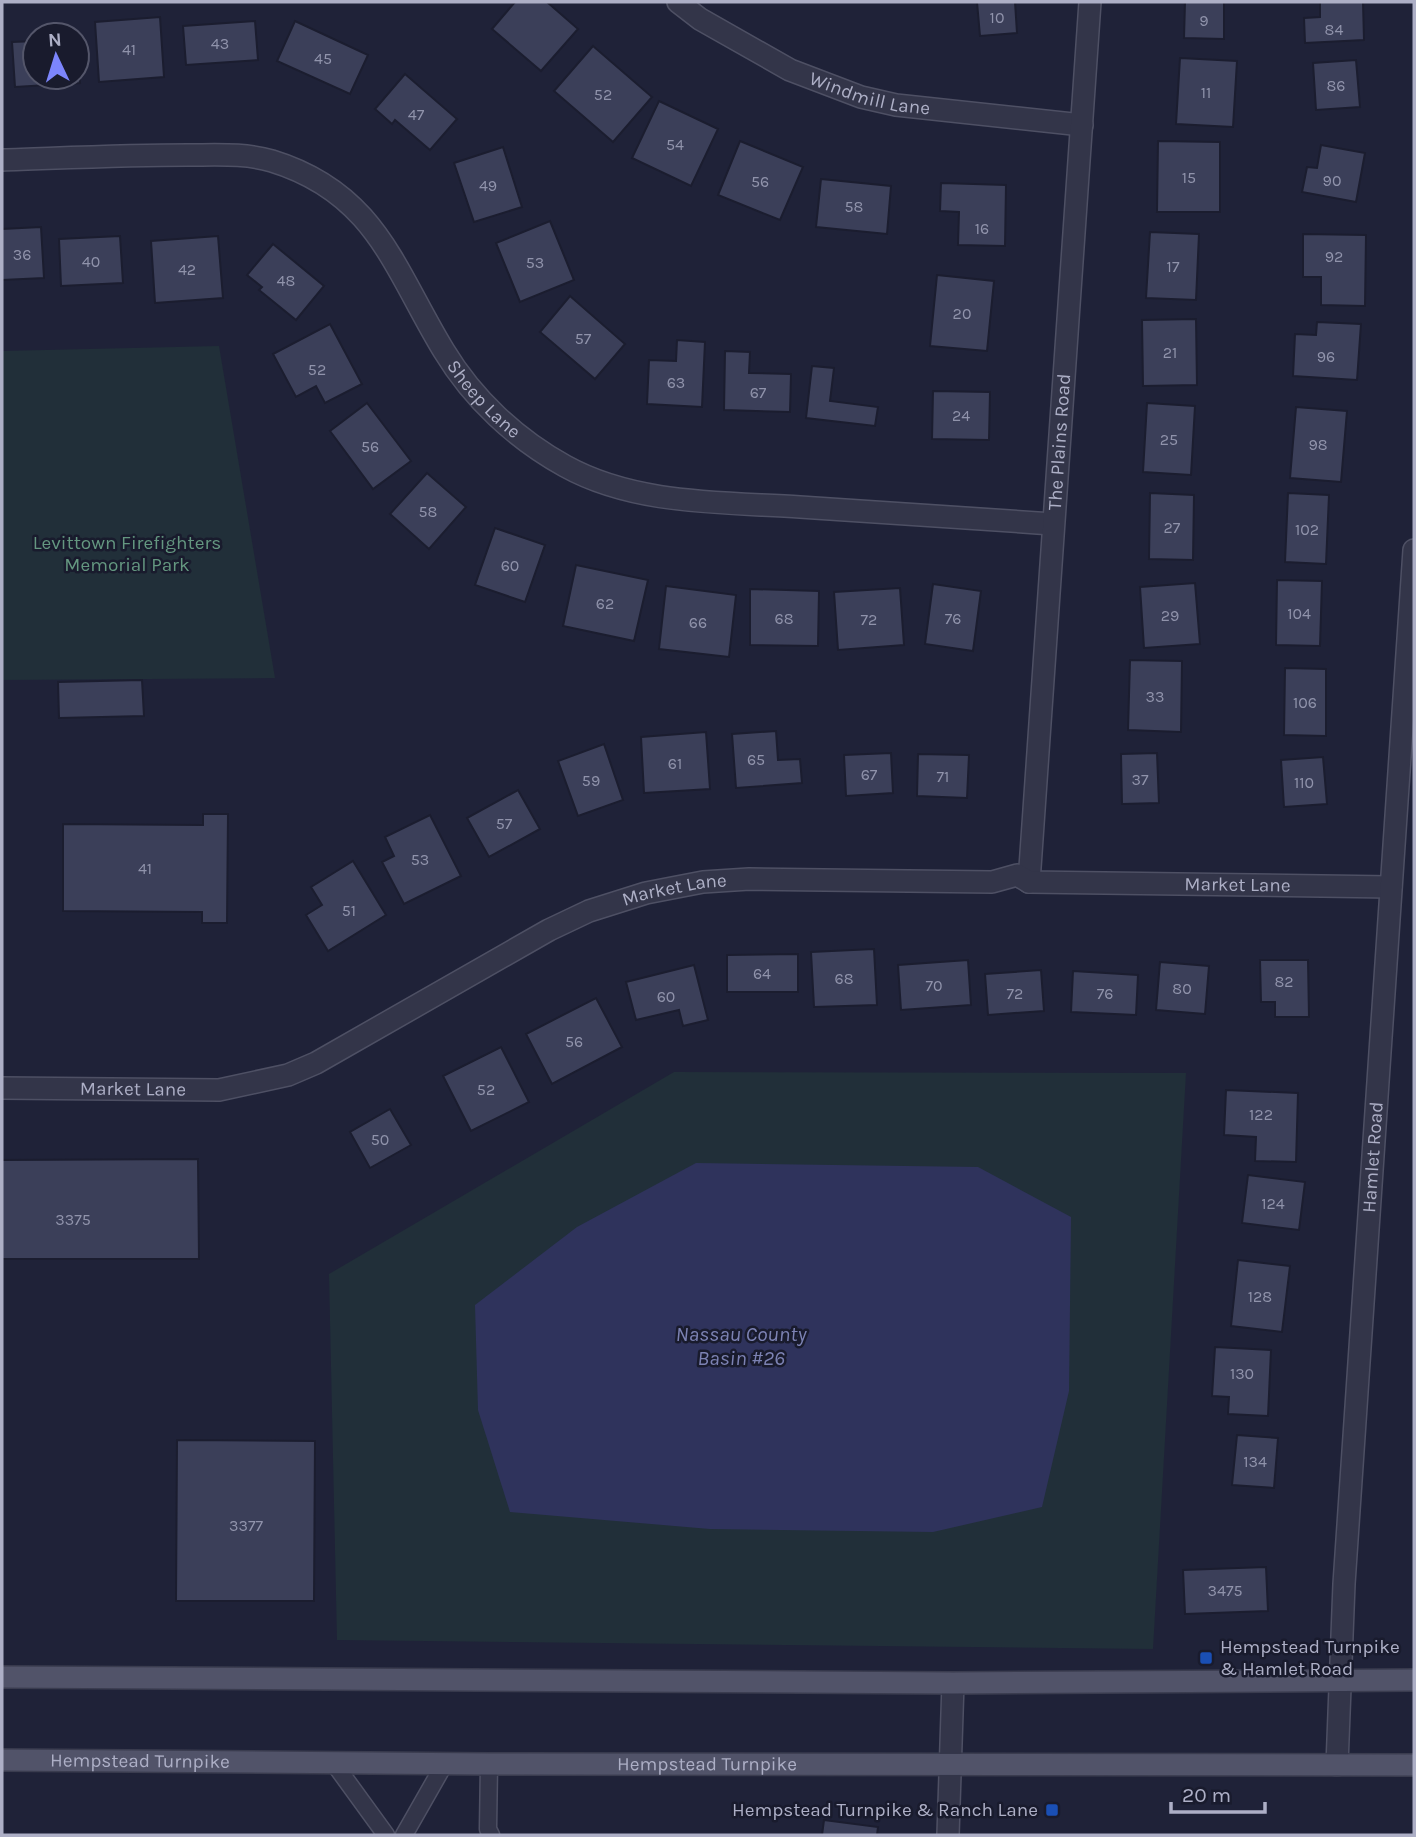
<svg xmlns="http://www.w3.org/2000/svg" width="1416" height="1837" font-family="Karla,sans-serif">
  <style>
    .green { fill: #212f39 }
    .water { fill: #2f335c }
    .building { fill: #3b3f59; stroke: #1b1d2f; stroke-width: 2 }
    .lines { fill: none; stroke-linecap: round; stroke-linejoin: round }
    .service-casing { stroke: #4e5064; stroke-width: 19 }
    .minor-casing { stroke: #4e5064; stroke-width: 24 }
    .primary-casing { stroke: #3a3c4f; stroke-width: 24 }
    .service { stroke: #333549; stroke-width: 16 }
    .minor { stroke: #333549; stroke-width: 21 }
    .primary { stroke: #515369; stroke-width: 21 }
    .transit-dot { fill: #1a4fb4; stroke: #191b2d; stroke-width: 2.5 }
    .labels { text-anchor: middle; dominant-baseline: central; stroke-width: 5; stroke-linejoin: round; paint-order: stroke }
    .number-label { font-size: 16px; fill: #9093ab }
    .street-label { font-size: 19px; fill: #adafc6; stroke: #191b2d }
    .park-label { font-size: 19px; fill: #649780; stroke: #191b2d }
    .poi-label { font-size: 19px; fill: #adafc6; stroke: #191b2d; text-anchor: start }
    .water-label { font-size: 21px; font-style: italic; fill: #7c82b3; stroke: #191b2d }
  </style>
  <rect width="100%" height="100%" fill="#1f2238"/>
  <!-- green -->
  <g class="green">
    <polygon points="219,346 275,678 2,680 2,351"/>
    <polygon points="674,1072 1186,1073 1153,1649 337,1640 329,1274"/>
  </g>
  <!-- water -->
  <polygon class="water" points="696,1163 978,1167 1071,1217 1069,1391 1042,1507 933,1532 710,1529 510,1512 478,1410 475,1305 577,1227"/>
  <!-- building -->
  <g class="building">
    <polygon points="515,2 547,2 578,29 541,71 492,29"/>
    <polygon points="977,2 1015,2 1017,33 980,36"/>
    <polygon points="1185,2 1224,2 1224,39 1184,38"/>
    <polygon points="1320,2 1363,2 1364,40 1305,43 1304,18 1320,17"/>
    <polygon points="160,17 164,77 99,82 95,22"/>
    <polygon points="255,21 258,60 186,65 183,26"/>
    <polygon points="295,21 368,55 350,94 277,61"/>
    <polygon points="35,41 35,77 77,77 77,44 80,83 15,87 12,42"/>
    <polygon points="593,46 652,97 613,142 554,91"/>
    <polygon points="1180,58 1237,61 1233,127 1176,124"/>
    <polygon points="1356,60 1360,107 1316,110 1313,63"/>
    <polygon points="405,74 457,119 430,150 395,120 392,124 375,109"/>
    <polygon points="659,101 718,129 691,186 632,158"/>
    <polygon points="740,141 803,167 780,220 718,195"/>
    <polygon points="1158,141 1220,142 1220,212 1157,212"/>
    <polygon points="1321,145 1365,153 1356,202 1302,192 1307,167 1317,168"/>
    <polygon points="503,147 522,207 474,222 454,163"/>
    <polygon points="821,179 891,186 887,234 816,227"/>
    <polygon points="941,183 1006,185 1005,246 958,245 959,212 940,211"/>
    <polygon points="550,221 574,280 520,302 496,243"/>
    <polygon points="41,227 44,278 2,280 2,229"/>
    <polygon points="1150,232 1199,234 1196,300 1146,298"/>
    <polygon points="1303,234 1366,235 1365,306 1321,305 1321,277 1303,277"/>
    <polygon points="120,236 123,283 61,286 59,239"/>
    <polygon points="218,236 223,298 155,303 151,241"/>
    <polygon points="273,244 324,286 296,320 259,290 262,287 247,275"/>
    <polygon points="937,275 994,281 987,351 930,346"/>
    <polygon points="570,296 625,344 595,379 540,332"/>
    <polygon points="1196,319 1197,385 1143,386 1142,320"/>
    <polygon points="1317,322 1361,324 1357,380 1293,376 1295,334 1316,335"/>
    <polygon points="330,324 362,384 325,403 316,386 296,397 273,354"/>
    <polygon points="677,340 705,342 702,407 647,404 649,360 676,361"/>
    <polygon points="725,351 750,352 749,373 791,374 790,412 724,410"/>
    <polygon points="812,366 834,368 830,401 878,407 875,426 806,418"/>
    <polygon points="933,391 990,392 989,440 932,439"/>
    <polygon points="367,403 411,461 373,489 330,431"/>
    <polygon points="1147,403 1195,406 1191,475 1143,472"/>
    <polygon points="1296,407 1347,411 1341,482 1290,478"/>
    <polygon points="427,473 466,507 429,549 390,514"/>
    <polygon points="1150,493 1194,495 1193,560 1149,559"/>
    <polygon points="1288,493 1329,495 1326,564 1285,562"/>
    <polygon points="495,528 545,545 525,602 475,585"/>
    <polygon points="576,565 648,580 634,641 563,626"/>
    <polygon points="1277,580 1322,581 1320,646 1276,645"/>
    <polygon points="1195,583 1200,644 1144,648 1140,587"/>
    <polygon points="933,584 981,591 973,651 925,644"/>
    <polygon points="666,586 736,595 729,657 659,649"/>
    <polygon points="900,588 904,645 838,650 834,592"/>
    <polygon points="750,589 819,591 818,646 750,645"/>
    <polygon points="1130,660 1182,661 1181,732 1128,730"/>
    <polygon points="1285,668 1326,669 1326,736 1284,735"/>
    <polygon points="142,680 144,716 59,718 58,682"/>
    <polygon points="776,731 778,760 800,759 802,783 736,788 732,734"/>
    <polygon points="706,732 710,789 644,793 641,737"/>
    <polygon points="604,744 623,800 578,816 558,761"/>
    <polygon points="891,753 893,793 846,796 844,755"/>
    <polygon points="1157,753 1159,803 1122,804 1121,754"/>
    <polygon points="918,754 969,755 967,798 917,796"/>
    <polygon points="1323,757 1327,804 1284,807 1281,760"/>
    <polygon points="518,790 540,829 489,857 467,818"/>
    <polygon points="203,814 228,814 227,923 202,923 202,912 63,911 63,824 203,825"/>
    <polygon points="430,815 461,876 404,904 382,862 394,856 385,837"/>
    <polygon points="353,861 386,915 328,951 306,915 322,905 311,887"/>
    <polygon points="874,949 877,1005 814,1007 811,952"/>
    <polygon points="798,954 798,992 727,992 727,955"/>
    <polygon points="968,960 971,1005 901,1010 898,965"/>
    <polygon points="1260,960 1308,960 1309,1017 1275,1017 1275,1002 1261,1002"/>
    <polygon points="1160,962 1209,966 1205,1014 1156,1010"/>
    <polygon points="694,965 708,1020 683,1026 679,1010 636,1020 626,982"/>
    <polygon points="1041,970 1044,1011 988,1015 985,974"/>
    <polygon points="1073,971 1138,975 1136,1015 1071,1012"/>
    <polygon points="596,998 622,1047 552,1084 526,1034"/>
    <polygon points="501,1047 529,1102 471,1131 443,1076"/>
    <polygon points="1226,1090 1298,1093 1296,1162 1255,1161 1256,1137 1224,1135"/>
    <polygon points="390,1109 411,1145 370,1168 350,1132"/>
    <polygon points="198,1159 199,1259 2,1259 2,1160"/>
    <polygon points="1248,1175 1305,1182 1299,1230 1242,1223"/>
    <polygon points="1238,1260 1290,1266 1282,1332 1231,1326"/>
    <polygon points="1215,1347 1271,1350 1268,1416 1228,1414 1229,1397 1212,1396"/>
    <polygon points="1237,1435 1278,1438 1274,1488 1232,1485"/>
    <polygon points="177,1440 315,1441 314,1601 176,1601"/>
    <polygon points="1266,1567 1268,1611 1185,1614 1183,1570"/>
    <polygon points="824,1820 878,1827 877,1835 822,1835"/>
  </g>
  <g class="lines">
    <defs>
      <g id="service">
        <polyline points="333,1762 386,1835"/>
        <polyline points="489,1764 488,1829 491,1835"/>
        <polyline points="404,1835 445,1763"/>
      </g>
      <g id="minor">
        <path id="s1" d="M678,2L700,19L790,70L861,97L896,105L1082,125"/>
        <path id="s2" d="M2,160C64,158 126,155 188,155C216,155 246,153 272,161C376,193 394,269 444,351C473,399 516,439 565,466C635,505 723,502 800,507C885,513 969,518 1053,524"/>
        <path id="s3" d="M1029,882L1090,2"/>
        <path id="s4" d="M2,1088L219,1090L288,1075L316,1063L549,930L589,911L646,893L703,882L749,879L992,882L1017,875L1029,882L1391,887"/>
        <path id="s5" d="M1337,1765L1344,1584L1414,550"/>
        <polyline points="948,1835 953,1683"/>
      </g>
      <g id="primary">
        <polyline points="2,1677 953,1683 1414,1680"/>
        <path id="s6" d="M2,1760L489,1764L1414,1765"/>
      </g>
    </defs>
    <!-- service casing -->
    <use href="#service" class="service-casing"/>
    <!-- minor casing -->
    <use href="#minor" class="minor-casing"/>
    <!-- primary casing -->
    <use href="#primary" class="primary-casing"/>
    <!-- service -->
    <use href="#service" class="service"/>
    <!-- minor -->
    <use href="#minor" class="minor"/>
    <!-- primary -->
    <use href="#primary" class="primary"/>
  </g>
  <!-- markers -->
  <g class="transit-dot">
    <rect x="1199" y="1651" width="14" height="14" rx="3.5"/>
    <rect x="1045" y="1803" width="14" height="14" rx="3.5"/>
  </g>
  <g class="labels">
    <!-- number labels -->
    <g class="number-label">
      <text x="997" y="17">10</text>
      <text x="1204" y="20">9</text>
      <text x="1334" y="29">84</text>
      <text x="220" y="43">43</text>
      <text x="129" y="49">41</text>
      <text x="323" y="58">45</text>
      <text x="1336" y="85">86</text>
      <text x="1206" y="92">11</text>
      <text x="603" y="94">52</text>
      <text x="416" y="114">47</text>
      <text x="675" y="144">54</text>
      <text x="1189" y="177">15</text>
      <text x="1332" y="180">90</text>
      <text x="760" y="181">56</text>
      <text x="488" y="185">49</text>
      <text x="854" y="206">58</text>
      <text x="982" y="228">16</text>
      <text x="22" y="254">36</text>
      <text x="1334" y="256">92</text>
      <text x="91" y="261">40</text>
      <text x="535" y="262">53</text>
      <text x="1173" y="266">17</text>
      <text x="187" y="269">42</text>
      <text x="286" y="280">48</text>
      <text x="962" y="313">20</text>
      <text x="583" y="338">57</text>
      <text x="1170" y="352">21</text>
      <text x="1326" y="356">96</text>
      <text x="317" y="369">52</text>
      <text x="676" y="382">63</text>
      <text x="758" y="392">67</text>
      <text x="961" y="415">24</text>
      <text x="1169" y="439">25</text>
      <text x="1318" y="444">98</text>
      <text x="370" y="446">56</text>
      <text x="428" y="511">58</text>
      <text x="1172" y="527">27</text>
      <text x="1307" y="529">102</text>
      <text x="510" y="565">60</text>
      <text x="605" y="603">62</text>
      <text x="1299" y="613">104</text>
      <text x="1170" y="615">29</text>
      <text x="784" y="618">68</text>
      <text x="953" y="618">76</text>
      <text x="869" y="619">72</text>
      <text x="698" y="622">66</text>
      <text x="1155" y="696">33</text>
      <text x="1305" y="702">106</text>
      <text x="756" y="759">65</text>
      <text x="675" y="763">61</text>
      <text x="869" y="774">67</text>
      <text x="943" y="776">71</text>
      <text x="1140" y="779">37</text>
      <text x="591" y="780">59</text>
      <text x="1304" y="782">110</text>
      <text x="504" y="823">57</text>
      <text x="420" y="859">53</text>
      <text x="145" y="868">41</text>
      <text x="349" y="910">51</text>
      <text x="762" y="973">64</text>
      <text x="844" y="978">68</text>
      <text x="1284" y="981">82</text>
      <text x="934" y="985">70</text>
      <text x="1182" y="988">80</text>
      <text x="1015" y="993">72</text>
      <text x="1105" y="993">76</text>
      <text x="666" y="996">60</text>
      <text x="574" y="1041">56</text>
      <text x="486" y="1089">52</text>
      <text x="1261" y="1114">122</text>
      <text x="380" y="1139">50</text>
      <text x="1273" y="1203">124</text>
      <text x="73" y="1219">3375</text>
      <text x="1260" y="1296">128</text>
      <text x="1242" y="1373">130</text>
      <text x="1255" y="1461">134</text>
      <text x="246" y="1525">3377</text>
      <text x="1225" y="1590">3475</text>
    </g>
    <!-- street labels -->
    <g class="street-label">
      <text stroke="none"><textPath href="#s1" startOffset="215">Windmill Lane</textPath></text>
      <text stroke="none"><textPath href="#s2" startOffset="598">Sheep Lane</textPath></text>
      <text stroke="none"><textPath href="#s3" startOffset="441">The Plains Road</textPath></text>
      <text stroke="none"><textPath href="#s4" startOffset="1286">Market Lane</textPath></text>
      <text stroke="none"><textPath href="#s4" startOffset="719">Market Lane</textPath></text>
      <text stroke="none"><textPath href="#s4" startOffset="131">Market Lane</textPath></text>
      <text stroke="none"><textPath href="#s5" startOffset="609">Hamlet Road</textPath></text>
      <text stroke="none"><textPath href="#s6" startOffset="138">Hempstead Turnpike</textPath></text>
      <text stroke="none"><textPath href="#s6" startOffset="705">Hempstead Turnpike</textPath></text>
    </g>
    <!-- park labels -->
    <g class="park-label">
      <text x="127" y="543">Levittown Firefighters<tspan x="127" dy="22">Memorial Park</tspan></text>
    </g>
    <!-- poi labels -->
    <g class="poi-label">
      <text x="1220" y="1647">Hempstead Turnpike<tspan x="1220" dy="22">&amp; Hamlet Road</tspan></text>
      <text x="1038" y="1810" text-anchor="end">Hempstead Turnpike &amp; Ranch Lane</text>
    </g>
    <!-- water labels -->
    <g class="water-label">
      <text x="741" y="1334">Nassau County<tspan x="741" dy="24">Basin #26</tspan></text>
    </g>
  </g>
  <!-- border -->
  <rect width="1416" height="1837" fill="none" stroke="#adafc6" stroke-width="7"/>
  <!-- north arrow -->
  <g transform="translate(56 56) rotate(356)"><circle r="33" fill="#191b2d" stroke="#54566a" stroke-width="2"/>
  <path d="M0-5L12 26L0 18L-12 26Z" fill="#7c85fc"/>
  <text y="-10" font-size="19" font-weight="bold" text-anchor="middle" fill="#adafc6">N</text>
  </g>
  <!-- scale -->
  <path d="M1171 1802v10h94v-10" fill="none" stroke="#adafc6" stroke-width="3.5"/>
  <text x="1182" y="1802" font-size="21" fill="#adafc6" stroke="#191b2d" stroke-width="5" paint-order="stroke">20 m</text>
</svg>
